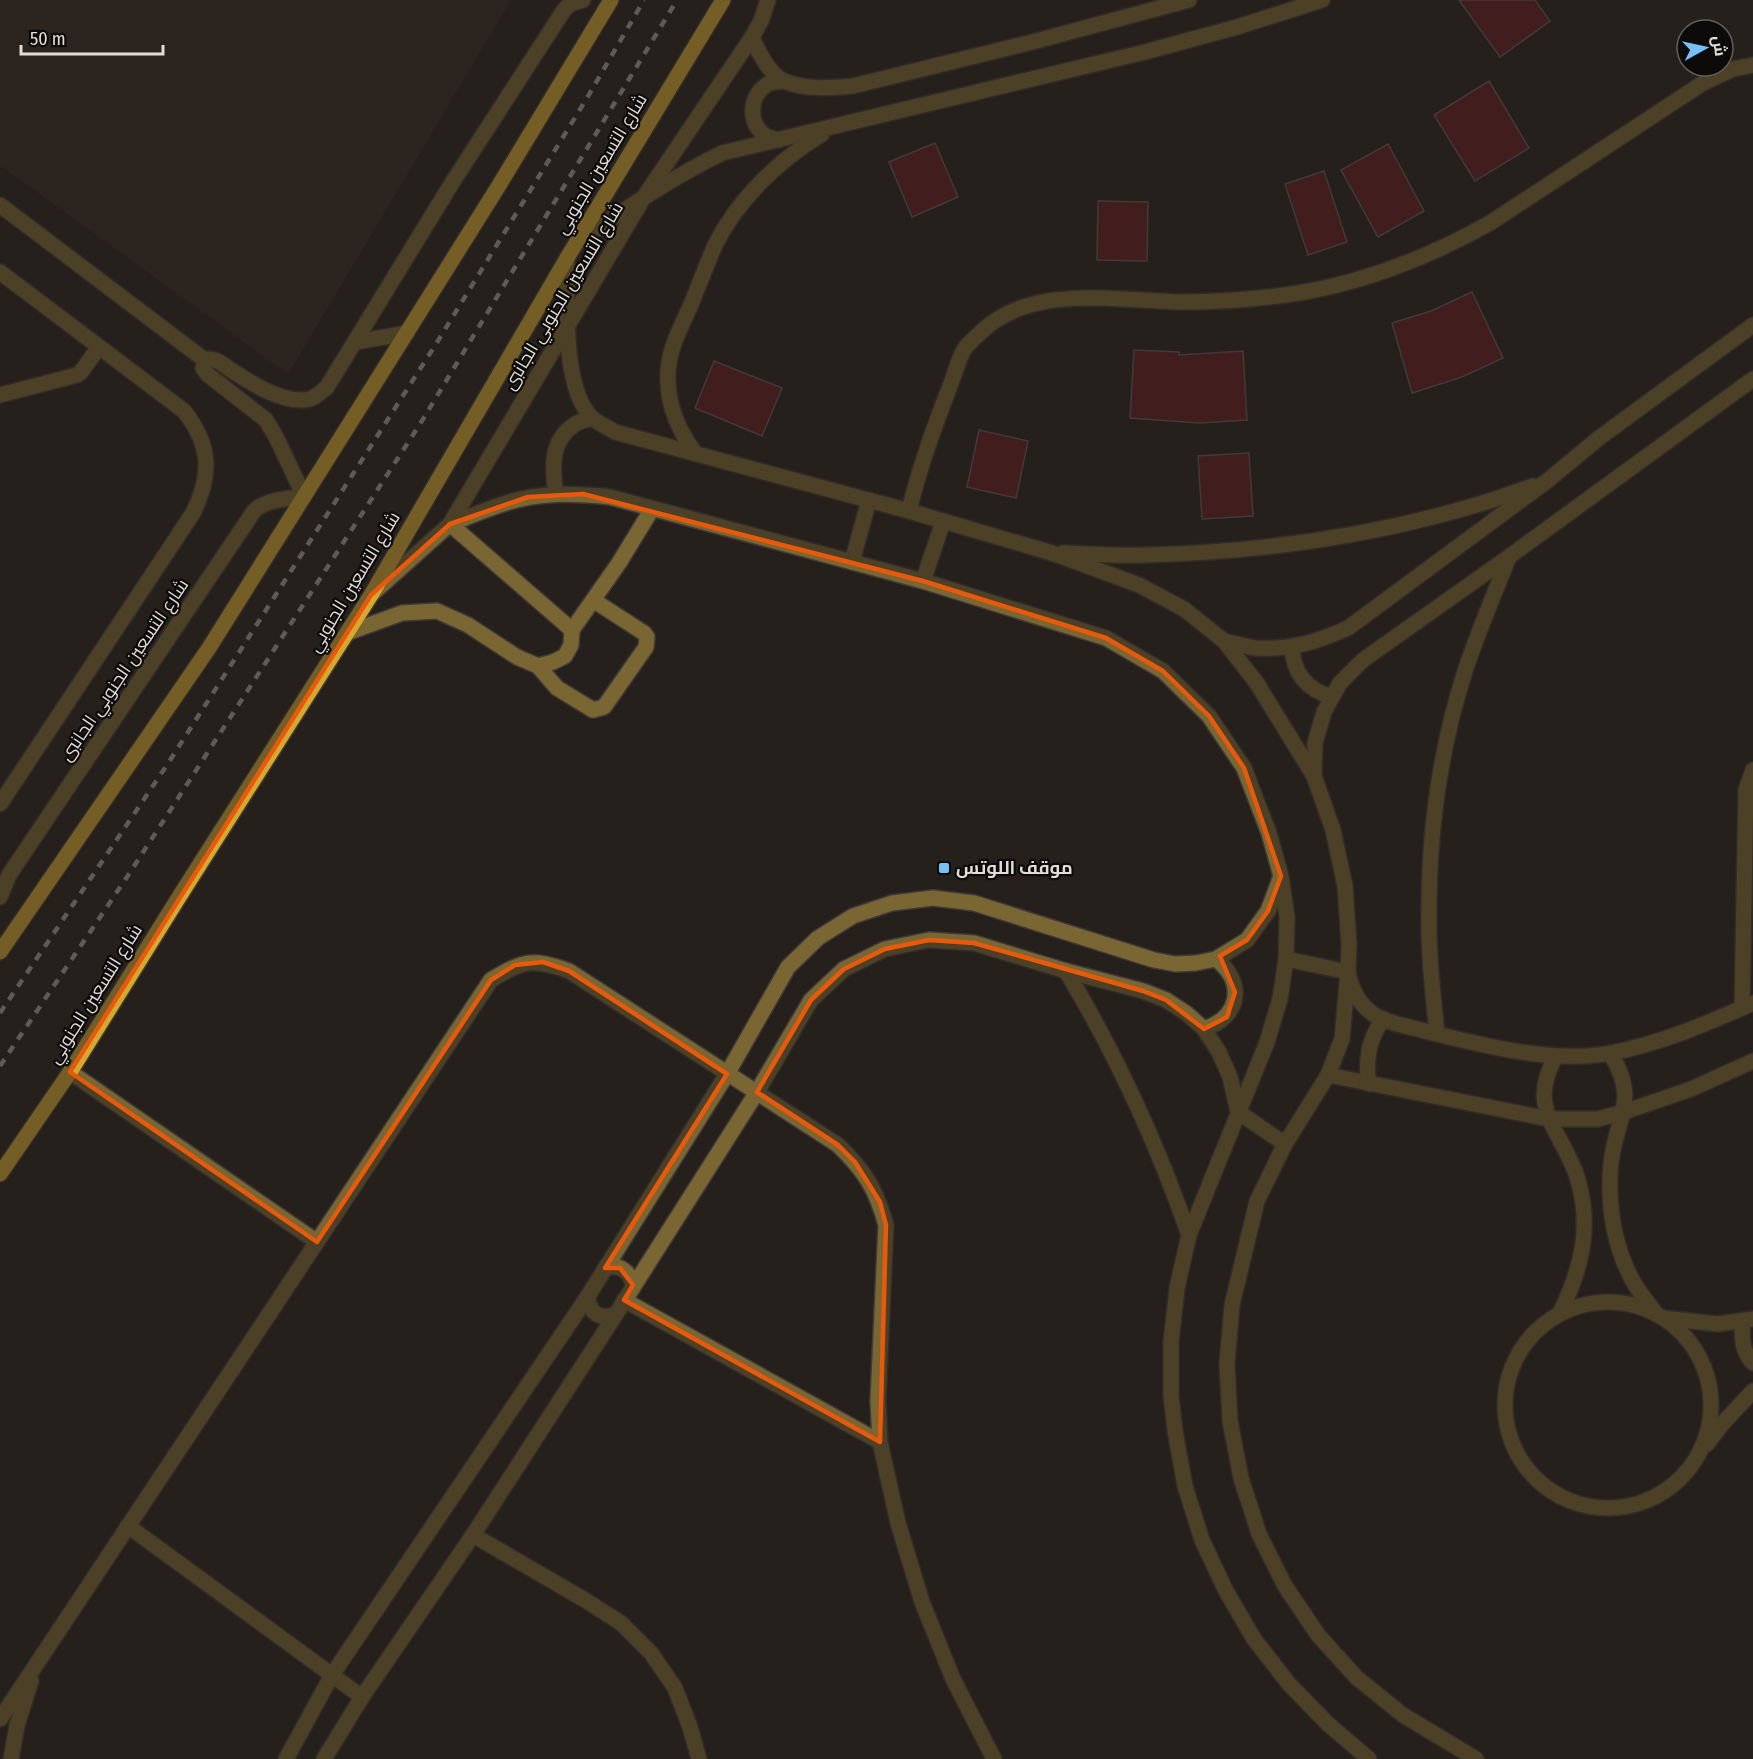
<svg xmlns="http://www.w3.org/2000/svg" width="1753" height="1759" font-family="'Fira Sans Condensed',Cairo,sans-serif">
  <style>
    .built { fill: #332820 }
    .building { fill: #621920; stroke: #625959; stroke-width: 1.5 }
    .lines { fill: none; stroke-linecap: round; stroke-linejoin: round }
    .minor-casing { stroke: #403a38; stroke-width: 18 }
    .major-casing { stroke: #403a38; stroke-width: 18 }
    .minor { stroke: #7a6633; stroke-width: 15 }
    .major { stroke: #d5a930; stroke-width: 15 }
    .rail { stroke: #a5a09d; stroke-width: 4.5; stroke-dasharray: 8 8; stroke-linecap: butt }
    .marked { fill: none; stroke: #e8590c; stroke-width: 4.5; stroke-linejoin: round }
    .poi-dot { fill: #76c0f7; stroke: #0d0b09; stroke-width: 2 }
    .labels { text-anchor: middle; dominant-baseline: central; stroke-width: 4.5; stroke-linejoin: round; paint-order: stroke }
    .street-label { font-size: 18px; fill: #e2dddb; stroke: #0d0b09 }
    .poi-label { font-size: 18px; font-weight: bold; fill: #e2dddb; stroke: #0d0b09; text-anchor: start }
  </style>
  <rect width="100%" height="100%" fill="#26201d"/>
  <!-- built -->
  <polygon class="built" points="0,0 511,0 288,374 0,165"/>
  <!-- building -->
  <g class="building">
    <polygon points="1459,0 1535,0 1550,21 1500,57"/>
    <polygon points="1489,81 1529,148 1475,181 1434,115"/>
    <polygon points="935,143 958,197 912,217 889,162"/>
    <polygon points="1388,144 1424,211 1378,237 1341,170"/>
    <polygon points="1324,171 1347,242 1308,255 1285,184"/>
    <polygon points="1098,201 1148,202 1147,261 1097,260"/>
    <polygon points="1472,292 1503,358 1462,377 1412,393 1392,323 1431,311"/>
    <polygon points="1134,350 1179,352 1179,355 1243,351 1247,420 1199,423 1130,418"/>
    <polygon points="714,361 782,388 762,436 695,408"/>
    <polygon points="979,430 1028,441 1016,498 967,487"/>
    <polygon points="1249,453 1253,516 1202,519 1198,456"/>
  </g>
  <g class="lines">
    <defs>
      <g id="minor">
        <path d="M752,37C757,50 770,75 784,81C805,90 831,88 853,86L1036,41L1189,0"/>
        <path d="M779,140C775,139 770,138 766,136C747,123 749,95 768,84C772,82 778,82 782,81"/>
        <polyline points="0,205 206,361"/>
        <path d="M578,242C624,210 671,178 722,153L1145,52L1237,27L1322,0"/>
        <path d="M567,258C568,301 561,384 591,417C597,423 608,427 615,432L909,511L1052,553L1139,585L1184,609L1224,641L1256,682L1314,776L1333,830L1345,886L1349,944L1348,972L1342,1039L1328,1075L1285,1144L1257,1201L1232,1305L1227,1363L1230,1421L1241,1478L1259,1534L1285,1586L1318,1635L1357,1678L1403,1715L1476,1759"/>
        <path d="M0,272L184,411C211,445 212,475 193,513L0,804"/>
        <polyline points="356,342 407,333"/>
        <polyline points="0,395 77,375 81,372 99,347"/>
        <path d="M696,454C680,433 669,409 668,383C666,355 678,333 689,309C698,288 706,266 715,245C738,199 779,160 822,134"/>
        <path d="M556,494C552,468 550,441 574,425C579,421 586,420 592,418"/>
        <path d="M909,511C919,468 934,427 950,386C955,374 958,359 965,348C969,343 976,337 981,332C1032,283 1117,301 1181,302C1220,302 1260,299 1299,293C1365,282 1431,256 1490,223L1703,83L1733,69L1753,65"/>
        <path d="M1063,553C1091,554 1119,556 1146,555C1257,552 1369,537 1476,505C1495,500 1514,492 1533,486"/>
        <polyline points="852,562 869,500"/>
        <polyline points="923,581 943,522"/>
        <polyline points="373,593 450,524 644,197 752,37 761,21 768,0"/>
        <polyline points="572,630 619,563 652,509"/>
        <path d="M347,633L402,613L437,611L468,625L517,657L538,666L553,662L565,656L571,645L572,630L450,524C468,517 485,510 503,504C538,492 574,493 610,497L923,581L1106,638L1163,671L1209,716L1244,768L1269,833L1281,876L1287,917L1286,959L1280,999L1267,1042L1189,1235L1177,1288L1171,1342V1396L1175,1431L1185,1486L1202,1540L1226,1591L1254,1639L1289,1684L1328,1724L1369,1759"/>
        <path d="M1224,641C1234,643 1246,647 1256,648C1291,650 1317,642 1348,628L1547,481L1599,438L1753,325"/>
        <path d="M1292,647C1293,673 1307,690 1332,697"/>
        <polyline points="538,666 557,688 593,710 604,707 646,647 647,637 644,633 593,600"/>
        <polyline points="1314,776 1315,743 1324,712 1340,683 1363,660 1510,556 1753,379"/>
        <path d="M0,897L9,875L254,511C266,499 288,499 304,496L276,437L266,420L207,374L203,368L206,361L209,359C218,359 226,367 234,372C253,384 279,401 303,400C313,400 320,393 327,387L452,183L564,10L570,4L583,0"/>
        <path d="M1286,959L1348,972C1351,988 1359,1004 1373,1014C1388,1024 1408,1026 1425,1031C1481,1045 1554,1064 1611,1053C1662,1043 1706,1024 1753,1003"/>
        <path d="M1066,971C1118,1057 1156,1141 1189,1235"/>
        <polyline points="1742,1008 1746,790 1753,770"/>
        <path d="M1204,1029C1240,1017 1246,983 1216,959"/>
        <path d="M1437,1034C1433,993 1428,952 1429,911C1429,830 1441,745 1466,668C1479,630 1494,594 1509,557"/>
        <path d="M1610,1053C1640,1101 1616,1116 1611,1163C1607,1206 1614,1251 1637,1288C1643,1297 1650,1305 1656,1314"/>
        <path d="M1556,1056C1525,1111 1563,1130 1578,1180C1592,1228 1581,1270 1560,1313"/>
        <polyline points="70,1072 317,1242"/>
        <polyline points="1328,1075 1549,1119 1598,1119 1624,1112 1691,1089 1753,1061"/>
        <path d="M1369,1084C1365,1059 1369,1039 1383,1019"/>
        <path d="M605,1268C620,1264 630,1271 633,1285"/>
        <path d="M588,1296C588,1312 600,1321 616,1314"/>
        <polyline points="624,1300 880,1442"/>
        <circle cx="1608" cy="1405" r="103"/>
        <polyline points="1663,1318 1718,1324 1753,1319"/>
        <path d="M1743,1321C1741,1337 1742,1351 1753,1363"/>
        <polyline points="1707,1444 1723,1423 1753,1391"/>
        <polyline points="128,1526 362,1697"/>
        <polyline points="473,1535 585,1600 621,1623 651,1653 675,1688 690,1727 699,1759"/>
        <path d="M0,1719L491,980C524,960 532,958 569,971L838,1145C865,1171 876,1189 886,1225L878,1401L880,1442L898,1523L922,1602L953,1679L994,1759"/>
        <polyline points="11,1759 17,1725 31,1681"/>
        <polyline points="286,1759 332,1675 588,1296 727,1074 788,967 818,938 853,916 892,903 933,898 974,903 1154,960 1175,964 1196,963 1216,959 1247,940 1268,911 1280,879"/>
        <polyline points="324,1759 362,1697 473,1535 616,1314 757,1092 811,1000 844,969 885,949 929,940 974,943 1066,971 1143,991 1166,1000 1186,1013 1204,1029 1219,1052 1230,1077 1238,1112 1285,1144"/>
      </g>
      <g id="major">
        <polyline points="0,952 209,648 498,187 611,0"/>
        <polyline points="0,1174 70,1072 179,897 371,595 567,258 723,0"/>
      </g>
    </defs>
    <!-- minor casing -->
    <use href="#minor" class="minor-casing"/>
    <!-- major casing -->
    <use href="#major" class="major-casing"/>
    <!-- minor -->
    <use href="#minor" class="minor"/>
    <!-- major -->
    <use href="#major" class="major"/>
    <!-- rail -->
    <g class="rail">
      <polyline points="0,1013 167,765 436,344 587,98 644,0"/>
      <polyline points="0,1066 129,874 420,424 677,0"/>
    </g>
  </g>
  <!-- marked area -->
  <path d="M0 0H1753V1759H0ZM583,494L923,581L1106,638L1163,671L1209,716L1244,768L1281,876L1268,911L1247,940L1220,956L1235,992L1227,1017L1204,1029L1166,1000L1143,991L974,943L929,940L885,949L844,969L811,1000L757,1092L838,1145L855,1162L880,1202L886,1225L880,1442L624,1300L633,1285L620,1268H605L727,1074L569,971L543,962L515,965L491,980L317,1242L70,1072L371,595L450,524L528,497Z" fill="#26201d" fill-opacity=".55" fill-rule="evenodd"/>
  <path class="marked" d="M583,494L923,581L1106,638L1163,671L1209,716L1244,768L1281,876L1268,911L1247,940L1220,956L1235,992L1227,1017L1204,1029L1166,1000L1143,991L974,943L929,940L885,949L844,969L811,1000L757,1092L838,1145L855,1162L880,1202L886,1225L880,1442L624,1300L633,1285L620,1268H605L727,1074L569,971L543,962L515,965L491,980L317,1242L70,1072L371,595L450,524L528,497Z"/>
  <!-- markers -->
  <rect class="poi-dot" x="938" y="862" width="12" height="12" rx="3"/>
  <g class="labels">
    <!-- street labels -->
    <g class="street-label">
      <text transform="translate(601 164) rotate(-59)">شارع التسعين الجنوبي</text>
      <text transform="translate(563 296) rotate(-59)">شارع التسعين الجنوبي الجانبى</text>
      <text transform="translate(354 582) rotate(-59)">شارع التسعين الجنوبي</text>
      <text transform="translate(124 670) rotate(-56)">شارع التسعين الجنوبي الجانبى</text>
      <text transform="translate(95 994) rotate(-58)">شارع التسعين الجنوبي</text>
    </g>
    <!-- poi labels -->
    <g class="poi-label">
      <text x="956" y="868">موقف اللوتس</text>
    </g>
  </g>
  <!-- north arrow -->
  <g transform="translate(1705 48) rotate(82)"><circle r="28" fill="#0d0b09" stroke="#625f5d" stroke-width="1.5"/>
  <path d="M0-4.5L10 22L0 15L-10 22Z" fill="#76c0f7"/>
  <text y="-9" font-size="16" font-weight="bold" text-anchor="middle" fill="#e2dddb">ش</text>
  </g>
  <!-- scale -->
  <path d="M21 45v9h142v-9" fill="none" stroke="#e2dddb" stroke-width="3"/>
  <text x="30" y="45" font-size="18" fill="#e2dddb" stroke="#0d0b09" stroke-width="4.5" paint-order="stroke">50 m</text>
</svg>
